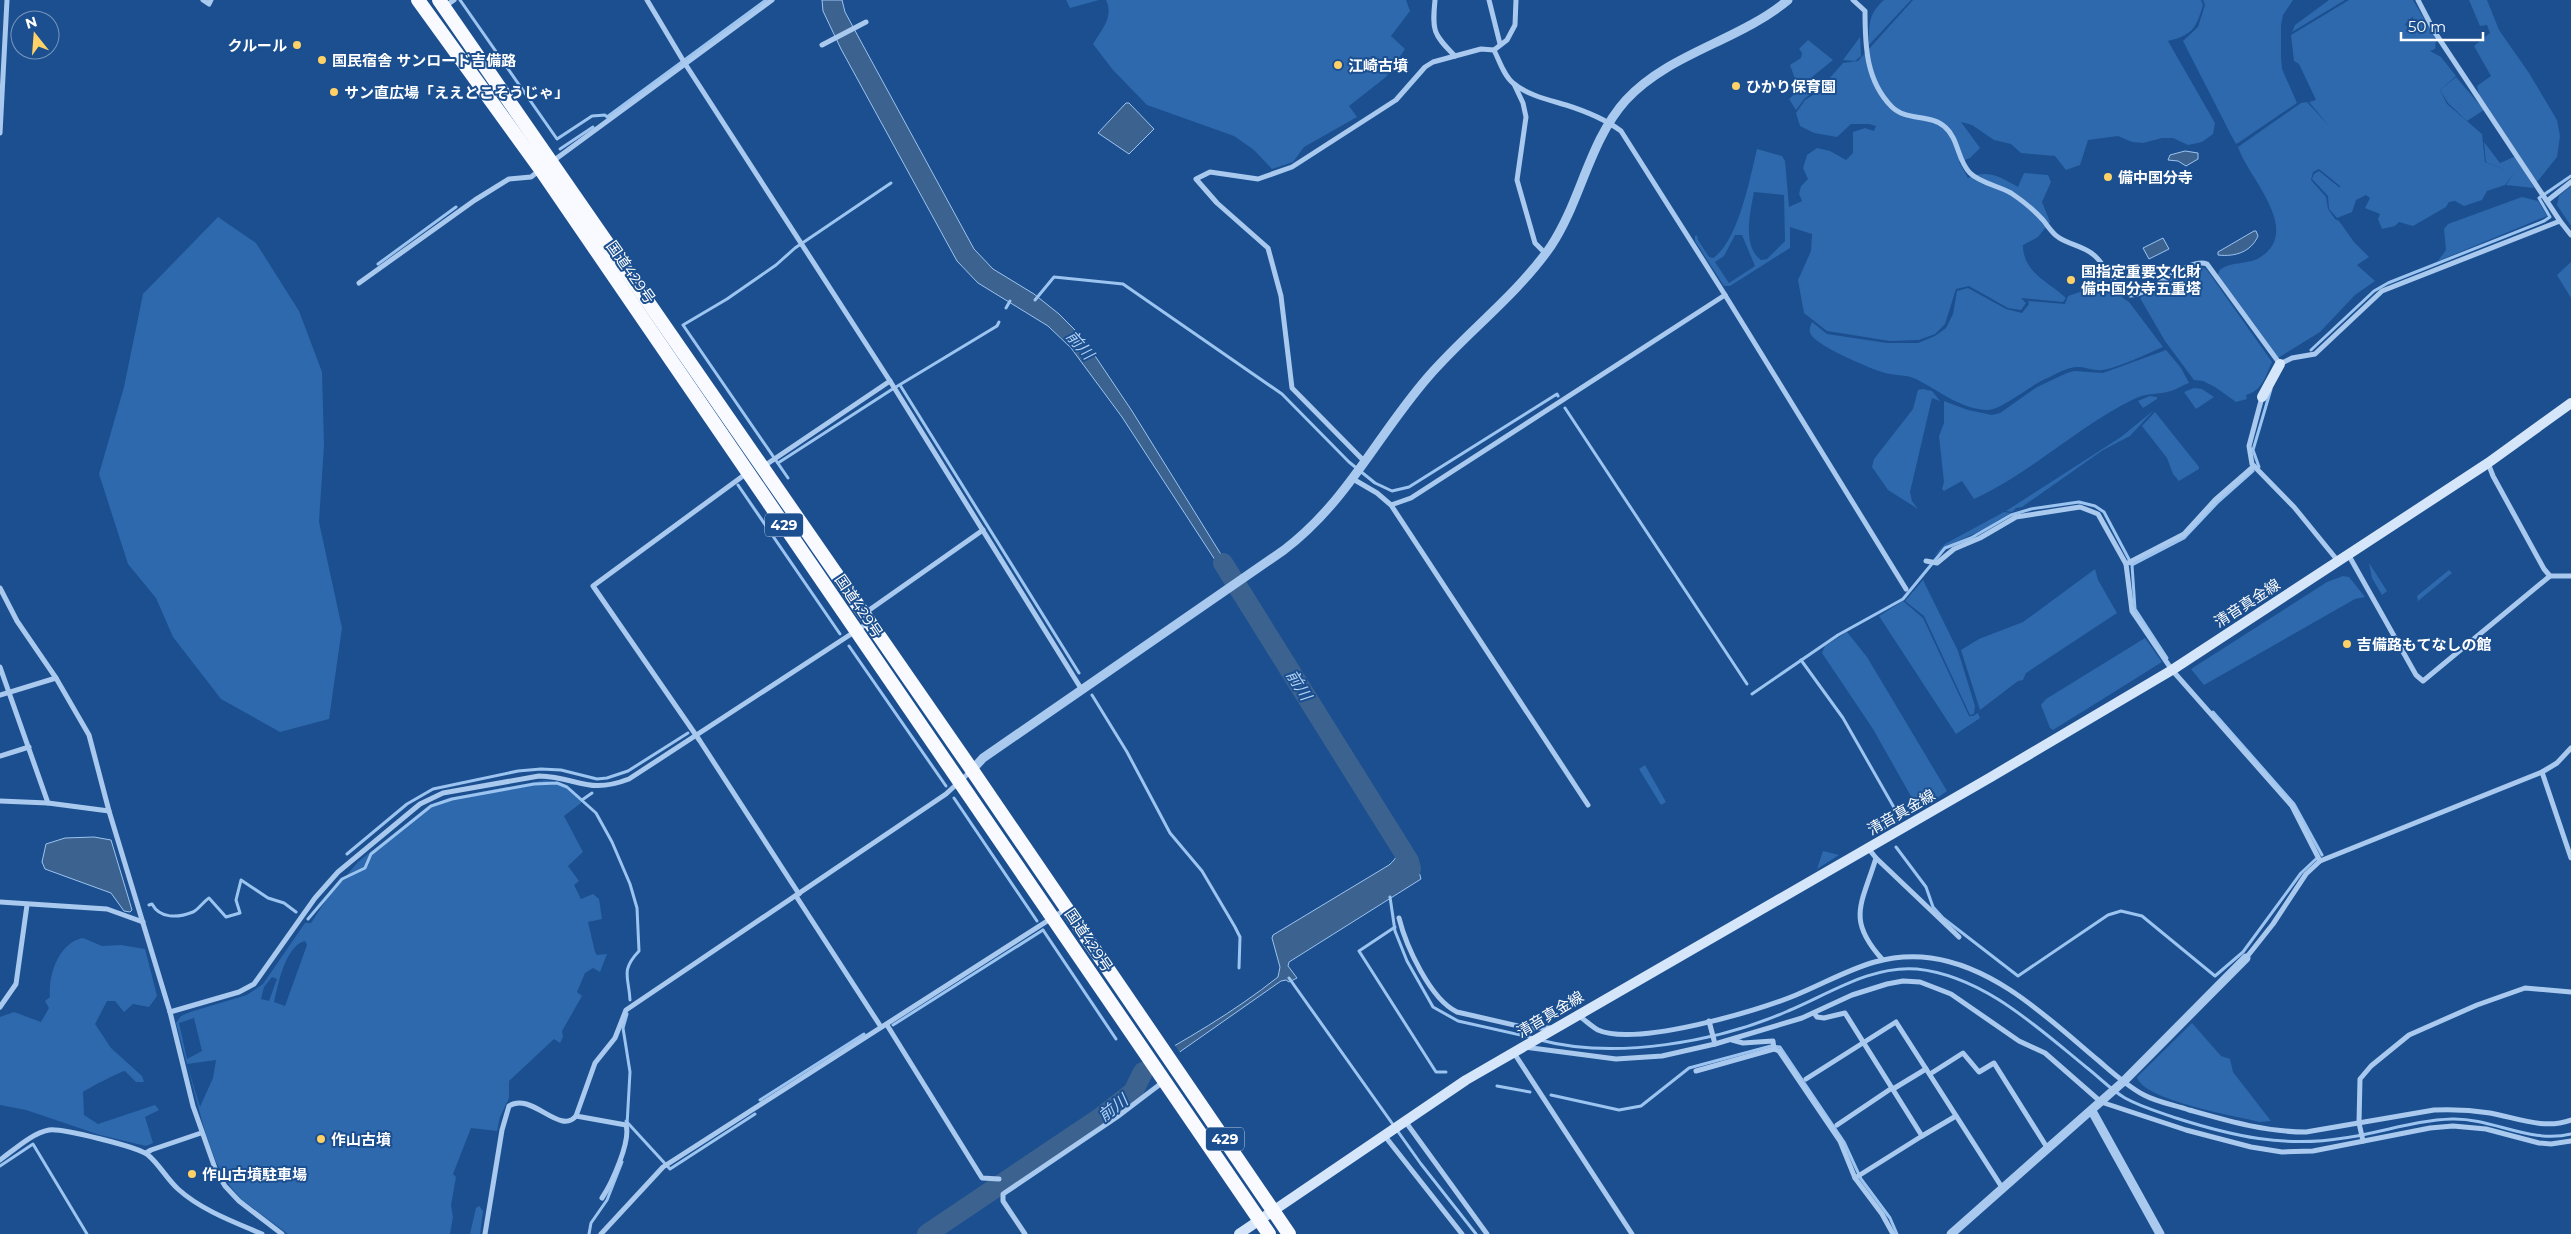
<svg xmlns="http://www.w3.org/2000/svg" width="2571" height="1234" font-family="Montserrat,'Noto Sans JP',sans-serif">
  <style>
    .green { fill: #2e69ad; fill-rule: evenodd }
    .water { fill: #3c6290; stroke: #9cc4f0 }
    .pier { fill: #1b4f8f }
    .lines { fill: none; stroke-linecap: round; stroke-linejoin: round }
    .stream { stroke: #9cc4f0; stroke-width: 3 }
    .river { stroke: #3c6290; stroke-width: 20 }
    .minor { stroke: #a9c9ee; stroke-width: 5 }
    .tertiary { stroke: #a9c9ee; stroke-width: 9 }
    .secondary { stroke: #d6e6fa; stroke-width: 10 }
    .trunk { stroke: #f8faff; stroke-width: 14 }
    .poi-dot { fill: #ffd166; stroke: #1b4f8f; stroke-width: 2 }
    .labels { text-anchor: middle; dominant-baseline: central; stroke-width: 4; stroke-linejoin: round; paint-order: stroke }
    .shield { fill: #1b4f8f; stroke: #bbcadd; stroke-width: 1 }
    .shield-label { font-size: 14px; font-weight: bold; fill: #fff }
    .poi-label { font-size: 15px; font-weight: bold; fill: #fff; stroke: #1b4f8f; text-anchor: start }
    .street-label { font-size: 15px; fill: #fff; stroke: #1b4f8f }
    .water-label { font-size: 16px; font-style: italic; fill: #b5d3f5; stroke: #1b4f8f }
  </style>
  <rect width="100%" height="100%" fill="#1b4f8f"/>
  <!-- green -->
  <g class="green">
    <polygon points="1066,0 1099,0 1070,8"/>
    <path d="M1106,0H1406L1410,11L1391,36L1405,49L1386,77L1349,106L1357,117L1304,147L1293,162L1272,169L1254,150L1234,136L1147,105L1113,70L1093,44C1102,29 1114,17 1106,0Z"/>
    <path d="M1884,0H1911L1869,45C1869,25 1868,14 1884,0Z"/>
    <path d="M1913,0H2201L2203,5C2196,28 2193,35 2168,41L2215,123L2213,134L2202,142L2188,145L2173,138H2162L2143,143L2132,142L2118,136L2088,140L2080,165L2066,170L2055,156L2021,153L2011,144L1994,140L1972,125L1961,122L1980,148L1970,158L1959,162L1968,178C1988,169 2000,177 2018,187L2024,173L2048,175L2051,182L2042,202L2050,222L2038,237L2023,245C2023,273 2048,281 2066,298L2063,302L2021,298L2026,303L2021,310L2008,308L1969,286L1956,289L1945,324L1935,334L1919,340L1890,341L1827,331L1804,313L1798,280L1811,251L1812,234L1790,227V248L1730,286H1724L1695,241V236L1697,235L1698,240L1709,257L1713,258C1738,242 1750,178 1757,149L1782,156L1785,161L1789,207L1802,201L1799,194L1801,186L1808,179L1803,168L1807,155L1817,148L1830,151L1846,160L1853,153V132L1865,128L1874,131L1876,126L1869,124H1851L1837,137L1814,133L1800,126L1796,113L1805,100L1826,87L1828,80L1843,63L1858,61ZM1754,192L1784,195L1785,241L1767,259L1761,260C1742,246 1750,213 1754,192ZM1735,235H1742L1755,266L1729,283L1715,262L1724,256Z"/>
    <polygon points="2203,0 2293,0 2283,15 2281,25 2281,57 2282,69 2297,103 2238,143 2236,144 2230,133 2183,41 2198,27 2205,5"/>
    <polygon points="2329,0 2345,0 2292,32 2295,25"/>
    <path d="M2349,0H2413L2436,39L2435,49L2430,51L2441,57L2456,76L2440,90L2447,104L2482,134L2485,162L2511,172L2486,162L2484,142L2500,163L2516,156L2534,188L2506,185L2514,173L2505,185L2487,191L2482,200L2464,206L2455,201L2449,202L2446,207L2413,226L2399,222L2395,226L2382,229L2378,219L2380,214L2365,208L2370,198L2366,195L2356,200L2352,212L2337,218L2329,209L2328,196L2312,179L2314,174L2319,171L2340,188V186L2319,169L2313,172L2311,180L2326,197L2328,209L2335,219L2339,221L2354,242L2369,257L2357,265L2375,281L2355,295L2320,332L2278,358L2218,275L2219,271C2229,261 2247,265 2259,258C2304,231 2248,178 2238,147L2301,103L2307,102L2329,126L2309,102L2316,100L2299,64L2294,61L2291,35Z"/>
    <polygon points="2469,0 2487,0 2499,30 2529,73 2557,120 2560,136 2557,157 2537,182 2479,95 2477,86 2491,76 2474,46 2490,33 2487,25 2480,26"/>
    <polygon points="1860,37 1861,56 1855,61 1843,60"/>
    <polygon points="1808,40 1833,60 1812,77 1822,87 1805,98 1796,110 1789,99 1799,90 1790,65 1801,58 1802,53 1799,49"/>
    <polygon points="2456,77 2484,110 2467,121 2448,103 2440,90"/>
    <polygon points="2571,186 2571,226 2557,205 2559,196"/>
    <polygon points="2522,197 2538,201 2547,216 2438,261 2446,250 2444,229 2448,224"/>
    <polygon points="218,217 256,243 299,311 322,372 324,445 319,522 342,628 329,719 280,732 221,699 173,637 156,598 128,564 99,474 124,387 143,294"/>
    <polygon points="2571,262 2571,298 2557,275"/>
    <path d="M2191,267H2202L2207,270L2272,362C2265,377 2263,390 2246,395L2247,399L2236,402L2215,387L2203,381L2194,380L2165,341L2140,298Z"/>
    <path d="M2103,277L2123,298L2129,302L2163,347C2144,355 2123,366 2103,370C2094,371 2088,368 2080,367C2068,366 2055,375 2045,379C2030,386 2001,410 1988,410C1962,410 1938,390 1916,379C1906,374 1893,376 1882,372C1869,368 1820,347 1812,336C1808,331 1810,327 1812,322L1827,334L1887,343H1918L1935,336L1946,328L1953,314L1957,291L1968,288L2006,309L2022,313L2029,304L2028,301L2065,304L2068,296L2080,292Z"/>
    <path d="M2166,350L2181,368L2189,383C2183,385 2177,389 2171,391C2158,395 2149,392 2134,399C2077,427 2031,473 1974,499L1962,481L1944,491L1942,489L1944,482L1939,436L1944,423V401L1968,410L1992,415L2000,413L2037,387L2067,373L2074,371L2103,373Z"/>
    <polygon points="2194,388 2202,389 2214,397 2196,409 2184,392"/>
    <polygon points="1923,389 1932,391 1940,401 1932,398 1910,492 1912,501 1918,509 1888,490 1872,467 1874,459 1913,409 1918,390"/>
    <polygon points="2150,396 2157,397 2157,399 2143,408 2138,401"/>
    <polygon points="2154,410 2130,436 2103,450 2022,507 2016,508 2012,512 2006,511 2121,437"/>
    <polygon points="2155,412 2199,467 2199,469 2179,481 2173,474 2167,458 2142,426"/>
    <polygon points="2004,512 2011,513 1983,530 1946,546 1933,557 1945,544"/>
    <polygon points="2369,563 2387,591 2382,595 2372,578"/>
    <polygon points="2095,569 2098,580 2117,613 2026,673 2023,680 2018,681 1980,710 1961,650 1979,639 2023,622"/>
    <polygon points="2449,570 2452,573 2418,601 2417,596"/>
    <polygon points="2343,576 2349,577 2365,597 2355,599 2204,685 2191,669 2327,582"/>
    <polygon points="1923,580 1958,651 1975,706 1974,714 1970,715 1924,616 1905,601"/>
    <polygon points="1903,601 1923,618 1969,716 1973,716 1978,713 1980,718 1956,734 1879,616"/>
    <polygon points="1847,632 1867,657 1947,791 1930,803 1917,807 1873,729 1822,653 1825,646"/>
    <polygon points="2145,638 2162,662 2053,730 2050,728 2041,705 2046,699"/>
    <polygon points="1645,765 1666,802 1661,805 1639,769"/>
    <path d="M546,780L566,785L581,797V803L564,816L583,852L568,866L579,881L574,885L581,899L593,894L599,899L602,919L588,922L595,952L597,955L607,954L600,972L593,968L585,973L577,992L582,996L562,1031L563,1037L560,1043L554,1039L509,1081V1098L500,1117L497,1131L471,1128L453,1174L456,1177L451,1205L453,1217L450,1234H288L241,1199L230,1186L216,1162L205,1132L176,1023L181,1016L190,1012L247,995L263,984L305,923H311L328,897L358,862L429,806L448,798ZM305,941L307,945L285,1006L274,1002C278,985 285,946 305,941ZM272,977L277,979L269,1001L261,999L264,987ZM194,1018L202,1051L187,1059L179,1023ZM216,1060L213,1078L200,1107L187,1064Z"/>
    <polygon points="1823,851 1839,855 1817,869"/>
    <path d="M83,938L102,946L121,945L145,949L157,996L149,1007L133,1004L124,1012L115,1001H107L95,1024L111,1048L142,1076L144,1082H136L125,1071C119,1072 89,1088 83,1092L84,1115L98,1124L155,1105L159,1110L145,1117L153,1143L146,1146L100,1135L26,1110L0,1105V1017L14,1012L41,1022L49,1008L45,1001L50,997C48,975 59,942 83,938Z"/>
    <path d="M2192,1023L2221,1056L2230,1059L2233,1072L2271,1121L2260,1122C2236,1116 2142,1100 2137,1077Z"/>
    <polygon points="479,1206 483,1211 480,1234 470,1234 476,1208"/>
  </g>
  <!-- water -->
  <g class="water">
    <polygon points="822,0 842,0 845,12 859,38 974,249 993,269 1034,294 1059,314 1083,338 1132,411 1240,585 1234,589 1122,417 1071,348 1048,326 978,283 957,261 841,49 823,11"/>
    <polygon points="1126,103 1129,103 1154,129 1129,154 1098,133"/>
    <polygon points="2185,151 2198,153 2198,159 2186,166 2178,161 2168,160 2170,155"/>
    <path d="M2254,231H2256L2258,236C2251,252 2235,257 2218,255V252Z"/>
    <polygon points="2163,238 2169,249 2149,259 2143,248"/>
    <polygon points="94,837 111,840 132,910 130,912 124,911 111,893 45,869 42,862 46,844 65,838"/>
    <path d="M1404,846L1418,868L1421,879L1289,962L1288,966L1297,978L1289,982L1286,980L1281,981L1181,1051L1132,1096L1129,1092L1135,1068C1184,1041 1234,1012 1278,977L1280,967L1272,938L1273,935L1389,865C1398,858 1397,851 1404,846Z"/>
  </g>
  <!-- pier -->
  <g class="pier">
    <polygon points="1234,570 1243,585 1234,592 1223,577"/>
    <polygon points="1174,1044 1181,1054 1149,1083 1137,1064"/>
  </g>
  <g class="lines">
    <!-- stream -->
    <g class="stream">
      <polyline points="460,0 557,139 592,116 605,115 607,117 766,0"/>
      <polyline points="560,149 593,127"/>
      <polyline points="378,264 456,207"/>
      <polyline points="1035,300 1054,277 1123,284 1282,394 1349,462 1375,483 1392,491 1409,487 1557,394 1558,396"/>
      <polyline points="1006,308 1010,301"/>
      <polyline points="2311,350 2374,291 2388,283 2544,221 2550,217 2539,198 2571,176"/>
      <polyline points="900,385 1079,673"/>
      <polyline points="1565,408 1747,684"/>
      <polyline points="778,463 891,390 997,326 999,322"/>
      <polyline points="2259,467 2253,450 2271,389"/>
      <polyline points="788,478 683,325 727,299 776,265 795,248 891,183"/>
      <polyline points="738,485 840,634"/>
      <polyline points="2132,565 2135,609 2167,658"/>
      <polyline points="849,646 946,786"/>
      <polyline points="1801,660 1843,718 1900,818 1883,829"/>
      <polyline points="1752,694 1838,635 1903,599 1945,548 1971,538 2011,515 2031,509 2079,502 2095,506 2104,512 2132,565 2184,538 2217,503 2253,471"/>
      <polyline points="1092,695 1127,752 1170,833 1202,871 1235,927 1240,937 1239,968"/>
      <polyline points="2213,712 2294,804 2322,855"/>
      <polyline points="954,798 1037,921"/>
      <polyline points="582,800 592,793"/>
      <polyline points="1896,847 1926,887 1933,907 1943,918 2018,976 2108,915 2121,911 2142,916 2215,976 2243,952 2301,873 2316,859"/>
      <polyline points="347,854 407,804 433,789 518,771 541,769 561,770 597,779 607,778 628,771 688,733"/>
      <polyline points="1390,897 1395,931 1407,961 1433,1007 1458,1021 1534,1038"/>
      <path d="M149,905L152,904C160,919 178,918 193,912C198,910 203,902 209,898L226,917L240,913L236,900L241,880L268,898L284,903L296,912"/>
      <path d="M308,919L342,879L365,868L371,854L431,806L452,799L534,784L557,783L567,787L596,813L612,842L630,884L637,908L639,951C620,971 629,977 630,1000"/>
      <polyline points="1395,927 1359,951 1436,1072 1446,1072"/>
      <polyline points="1043,930 1116,1039"/>
      <polyline points="1289,978 1421,1164 1476,1234"/>
      <polyline points="893,1025 1043,930"/>
      <path d="M1540,1040C1615,1060 1718,1042 1788,1011C1829,994 1871,965 1917,969C1983,976 2037,1027 2086,1067C2099,1077 2111,1090 2125,1098C2141,1107 2159,1112 2176,1118C2232,1136 2285,1148 2344,1138C2380,1133 2416,1120 2452,1119C2493,1118 2530,1144 2571,1134"/>
      <polyline points="1497,1086 1530,1092"/>
      <polyline points="1551,1095 1619,1110 1641,1106 1689,1068 1771,1046 1780,1047 1844,1142 1861,1179 1890,1218 1897,1234"/>
      <polyline points="760,1100 864,1034"/>
      <polyline points="626,1121 670,1169 755,1114"/>
      <polyline points="627,1125 630,1072 623,1028 627,1014"/>
      <polyline points="0,1166 33,1144 87,1234"/>
      <polyline points="589,1234 591,1223 607,1200 622,1162"/>
    </g>
    <!-- river -->
    <g class="river">
      <polyline points="1223,563 1409,861 1411,869 1407,871"/>
      <polyline points="927,1234 1101,1117 1133,1092 1143,1072"/>
    </g>
    <!-- minor -->
    <g class="minor">
      <polyline points="203,0 209,4 211,0"/>
      <polyline points="647,0 684,62 890,381 1082,690"/>
      <polyline points="1489,0 1500,44"/>
      <path d="M1516,0L1515,25L1507,40L1494,50C1499,60 1504,76 1513,83C1527,95 1549,100 1566,105C1585,111 1605,119 1621,131L1725,295L1906,589"/>
      <path d="M1853,0L1865,11C1865,46 1866,81 1892,107C1906,121 1931,114 1945,127C1959,139 1957,160 1970,173C1980,183 1999,186 2011,193C2023,201 2034,210 2043,220C2048,226 2052,233 2058,237C2069,245 2085,246 2095,256C2108,268 2114,287 2130,295C2152,295 2189,256 2207,264L2280,364L2292,358L2315,354L2382,291L2560,221"/>
      <polyline points="2418,0 2434,31 2560,221 2571,235"/>
      <polyline points="444,7 454,0"/>
      <polyline points="822,45 866,22"/>
      <polyline points="1455,56 1481,49 1494,50"/>
      <polyline points="1514,84 1523,103 1526,117 1517,180 1535,243 1545,253"/>
      <polyline points="0,133 7,0"/>
      <polyline points="553,161 772,0"/>
      <polyline points="2547,201 2571,182"/>
      <polyline points="359,283 475,200 509,179 531,177 540,170"/>
      <polyline points="2262,397 2249,446 2252,464 2294,507 2338,561"/>
      <path d="M1365,462L1292,388L1281,296L1268,248L1217,203L1196,179L1210,172L1258,179L1292,167L1396,100L1425,67L1433,62L1455,56C1433,34 1432,31 1435,0"/>
      <polyline points="2488,463 2493,476 2544,569 2550,576 2571,576"/>
      <polyline points="764,466 890,381"/>
      <polyline points="2254,466 2215,500 2184,534 2126,564 2132,611 2172,670 2292,806 2320,861"/>
      <polyline points="747,473 593,586 700,741 799,894"/>
      <polyline points="1353,479 1377,493 1391,505 1588,805"/>
      <polyline points="1391,505 1411,498 1725,295"/>
      <polyline points="2348,554 2416,675 2423,681 2550,576"/>
      <polyline points="1926,561 1937,563 1954,549 1980,538 2016,517 2080,507 2098,514 2126,564"/>
      <polyline points="0,588 17,621 56,678 89,735 109,811 170,1012 193,1106 216,1171 225,1186 239,1201 282,1234"/>
      <polyline points="865,613 983,530"/>
      <polyline points="0,667 48,803"/>
      <polyline points="0,695 56,678"/>
      <polyline points="0,756 29,747"/>
      <polyline points="2542,772 2571,858"/>
      <polyline points="0,801 48,803 109,811"/>
      <path d="M1868,848L1876,858C1862,904 1846,919 1882,959"/>
      <polyline points="1876,858 1959,937"/>
      <polyline points="796,896 881,1027"/>
      <polyline points="0,902 107,909 143,922"/>
      <path d="M1399,918C1406,946 1430,999 1457,1012L1527,1028H1553"/>
      <polyline points="2246,958 2273,924 2306,874 2320,861 2542,772 2557,763 2571,748"/>
      <polyline points="0,1007 16,984 27,905"/>
      <path d="M170,1012L239,992L254,984L315,898L338,872L420,804L443,793L539,776C578,777 587,795 629,779L868,623"/>
      <polyline points="1814,1013 1817,1017 1824,1018 1845,1013 1922,1136 1855,1178"/>
      <path d="M1579,1016C1585,1020 1591,1026 1598,1030C1635,1047 1758,1011 1796,995C1844,975 1877,951 1931,958C1997,967 2051,1021 2099,1061C2113,1073 2127,1086 2144,1095C2157,1102 2174,1105 2189,1110C2228,1121 2265,1132 2306,1132L2434,1110C2453,1109 2471,1110 2490,1113C2517,1118 2544,1130 2571,1120"/>
      <polyline points="1709,1021 1715,1044"/>
      <polyline points="887,1025 982,1178 999,1179"/>
      <polyline points="1732,1040 1743,1043 1773,1041 1774,1049 1779,1051 1840,1141 1855,1178 1882,1214 1893,1234"/>
      <polyline points="1524,1047 1616,1059 1662,1056 1715,1044 1802,1018 1852,995 1887,984 1903,981 1920,982 1951,994 2019,1041 2045,1053 2101,1102 2186,1130 2251,1147 2282,1152 2313,1151 2430,1128 2453,1126 2486,1129 2539,1143 2551,1144 2571,1141"/>
      <polyline points="1514,1053 1632,1234"/>
      <polyline points="1696,1071 1774,1049"/>
      <polyline points="1930,1074 1963,1053 1979,1072 1994,1063 2048,1149"/>
      <polyline points="1806,1079 1896,1022 2003,1189"/>
      <polyline points="1893,1089 1926,1069"/>
      <polyline points="1405,1121 1487,1234"/>
      <polyline points="1837,1125 1892,1088"/>
      <polyline points="1384,1135 1462,1234"/>
      <polyline points="1922,1136 1956,1116"/>
      <polyline points="2363,1141 2359,1123 2360,1079 2371,1066 2409,1035 2477,1005 2525,988 2571,992"/>
      <polyline points="146,1153 151,1150 201,1133"/>
      <path d="M0,1160C14,1150 32,1133 49,1130C61,1128 139,1147 148,1155C159,1164 167,1179 178,1189C201,1210 234,1222 262,1234"/>
      <path d="M602,1198C612,1183 631,1141 626,1125L576,1116L595,1063L615,1038L626,1010L946,794L972,770"/>
      <path d="M485,1234L502,1130L509,1106C531,1091 560,1136 576,1116"/>
      <polyline points="601,1234 663,1167 1066,909"/>
      <polyline points="1025,1234 1003,1201 1003,1194 1117,1117 1163,1082"/>
    </g>
    <!-- tertiary -->
    <g class="tertiary">
      <path d="M972,770L983,758L1284,550C1348,501 1376,437 1428,377C1467,332 1517,295 1551,246C1581,201 1589,141 1626,100C1669,53 1739,41 1788,0"/>
      <polyline points="2092,1111 2160,1234"/>
      <polyline points="1951,1234 2124,1081 2246,958"/>
    </g>
    <!-- secondary -->
    <g class="secondary">
      <polyline points="2262,397 2280,364"/>
      <polyline points="1239,1234 1466,1080 1991,777 2172,670 2488,463 2571,403"/>
    </g>
    <!-- trunk -->
    <g class="trunk">
      <polyline points="418,0 541,170 1269,1234"/>
      <polyline points="439,0 972,770 1289,1234"/>
    </g>
  </g>
  <!-- markers -->
  <g class="poi-dot">
    <circle cx="297" cy="45" r="5"/>
    <circle cx="322" cy="60" r="5"/>
    <circle cx="1338" cy="65" r="5"/>
    <circle cx="1736" cy="86" r="5"/>
    <circle cx="334" cy="92" r="5"/>
    <circle cx="2108" cy="177" r="5"/>
    <circle cx="2071" cy="280" r="5"/>
    <circle cx="2347" cy="644" r="5"/>
    <circle cx="321" cy="1139" r="5"/>
    <circle cx="192" cy="1174" r="5"/>
  </g>
  <g class="labels">
    <!-- shield labels -->
    <g class="shield">
      <rect x="765" y="513.5" width="38" height="23" rx="4"/>
      <rect x="1206" y="1127.5" width="38" height="23" rx="4"/>
    </g>
    <g class="shield-label">
      <text x="784" y="525">429</text>
      <text x="1225" y="1139">429</text>
    </g>
    <!-- poi labels -->
    <g class="poi-label">
      <text x="287" y="45" text-anchor="end">クルール</text>
      <text x="332" y="60">国民宿舎 サンロード吉備路</text>
      <text x="1348" y="65">江崎古墳</text>
      <text x="1746" y="86">ひかり保育園</text>
      <text x="344" y="92">サン直広場「ええとこそうじゃ」</text>
      <text x="2118" y="177">備中国分寺</text>
      <text x="2081" y="271">国指定重要文化財<tspan x="2081" dy="17">備中国分寺五重塔</tspan></text>
      <text x="2357" y="644">吉備路もてなしの館</text>
      <text x="331" y="1139">作山古墳</text>
      <text x="202" y="1174">作山古墳駐車場</text>
    </g>
    <!-- street labels -->
    <g class="street-label">
      <text transform="translate(631 272) rotate(55)">国道429号</text>
      <text transform="translate(2247 603) rotate(-33)">清音真金線</text>
      <text transform="translate(859 606) rotate(56)">国道429号</text>
      <text transform="translate(1901 812) rotate(-30)">清音真金線</text>
      <text transform="translate(1089 940) rotate(56)">国道429号</text>
      <text transform="translate(1550 1014) rotate(-31)">清音真金線</text>
    </g>
    <!-- water labels -->
    <g class="water-label">
      <text transform="translate(1080 345) rotate(49)">前川</text>
      <text transform="translate(1299 685) rotate(58)">前川</text>
      <text transform="translate(1113 1108) rotate(-38)">前川</text>
    </g>
  </g>
  <!-- north arrow -->
  <g transform="translate(35 35) rotate(343)"><circle r="24" fill="#1b4f8f" stroke="#7695bc"/>
  <path d="M0-4L9 19L0 12L-9 19Z" fill="#ffd166"/>
  <text y="-8" font-size="14" font-weight="bold" text-anchor="middle" fill="#ffffff">N</text>
  </g>
  <!-- scale -->
  <path d="M2401 32v8h82v-8" fill="none" stroke="#ffffff" stroke-width="2.5"/>
  <text x="2408" y="32" font-size="15" fill="#ffffff" stroke="#1b4f8f" stroke-width="4" paint-order="stroke">50 m</text>
</svg>
